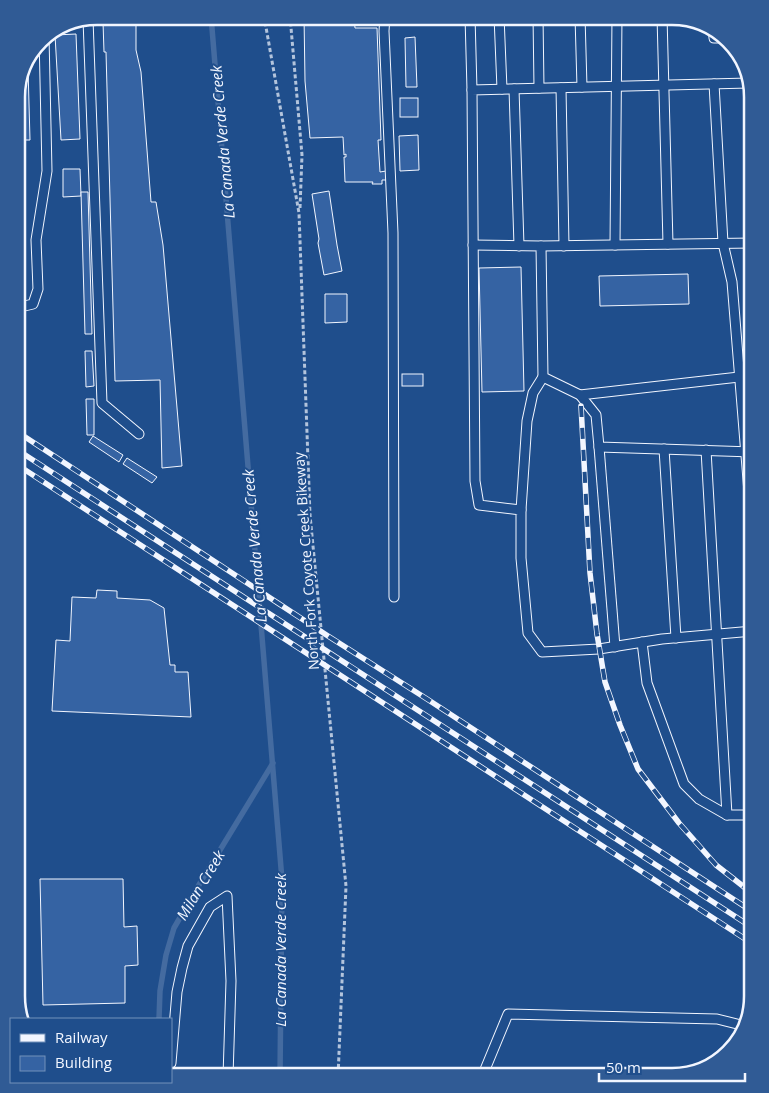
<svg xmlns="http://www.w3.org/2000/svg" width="769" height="1093" font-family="'Open Sans',sans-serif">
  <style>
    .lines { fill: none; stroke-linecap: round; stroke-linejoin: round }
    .stream { stroke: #446ba0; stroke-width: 5.5 }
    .building { fill: #3563a3; stroke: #f2f6ff }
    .service-casing { stroke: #f2f6ff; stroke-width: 11 }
    .path { stroke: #b3c4dc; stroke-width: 3; stroke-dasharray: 4 2.5; stroke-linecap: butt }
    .service { stroke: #1f4e8c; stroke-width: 9 }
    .rail-casing { stroke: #f2f6ff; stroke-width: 5.5 }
    .rail { stroke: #1f4e8c; stroke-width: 4; stroke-dasharray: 11; stroke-linecap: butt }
    .labels { text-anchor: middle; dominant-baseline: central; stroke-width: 4; stroke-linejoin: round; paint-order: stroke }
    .street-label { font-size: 14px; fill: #f2f6ff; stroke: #1f4e8c }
    .water-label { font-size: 15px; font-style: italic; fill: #f2f6ff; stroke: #1f4e8c }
    .rim { fill: none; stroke: #f2f6ff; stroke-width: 2.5 }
  </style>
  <rect width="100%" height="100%" fill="#1f4e8c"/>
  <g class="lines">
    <!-- stream -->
    <g class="stream">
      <polyline points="211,16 282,880 280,1077"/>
      <polyline points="159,1019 160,991 166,955 174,928 203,878 273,763"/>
    </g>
  </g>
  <!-- building -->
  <g class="building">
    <polygon points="304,16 354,16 355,28 377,28 381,140 378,140 380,172 386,171 387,180 382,180 382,184 372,184 373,182 345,182 344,157 346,157 346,154 344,155 343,137 310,138 305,81"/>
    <polygon points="136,21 136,50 141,72 151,202 156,202 163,245 182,466 162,468 160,380 115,381 106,52 104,52 103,22"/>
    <polygon points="76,34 80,139 61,140 55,35"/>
    <polygon points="415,37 417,87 406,87 405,38"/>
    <polygon points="28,68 30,140 16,140 16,91"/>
    <rect x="400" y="98" width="18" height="19"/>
    <polygon points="418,135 419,170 400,171 399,136"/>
    <polygon points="63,169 80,169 81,196 63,197"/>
    <polygon points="329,191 337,245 342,271 324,275 318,243 319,239 312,194"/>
    <polygon points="81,192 88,192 92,334 85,334"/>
    <polygon points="521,267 524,391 482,392 479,268"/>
    <polygon points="688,274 689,304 600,306 599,276"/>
    <polygon points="325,294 347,294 347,322 325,323"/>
    <polygon points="85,351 92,351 94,386 86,387"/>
    <rect x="402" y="374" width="21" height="12"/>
    <polygon points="86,399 94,399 94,435 87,435"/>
    <polygon points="93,436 123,455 119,462 89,442"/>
    <polygon points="127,458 157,477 152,483 123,464"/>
    <polygon points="97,590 117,591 117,598 150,600 164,608 170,665 175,665 175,672 188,672 191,717 52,711 56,640 70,641 72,597 96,598"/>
    <polygon points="40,879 123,879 124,927 137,926 138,965 125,966 125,1003 43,1005"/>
  </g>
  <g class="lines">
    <defs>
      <g id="service">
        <polyline points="385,16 384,31 393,233 394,597"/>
        <polyline points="470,16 472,90"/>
        <polyline points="499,16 502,89"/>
        <polyline points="538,16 539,88"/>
        <polyline points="580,16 582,87"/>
        <polyline points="662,16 668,244"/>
        <polyline points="88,19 102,403 139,434"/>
        <polyline points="713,28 714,38 723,38"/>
        <polyline points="749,83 472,90 475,481 479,505 521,510 521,558 528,633 542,652 599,649 662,639 753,631"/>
        <polyline points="714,84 723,243 732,282 753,542"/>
        <polyline points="561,88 564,246"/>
        <polyline points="514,89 519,246"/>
        <polyline points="473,245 541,246 543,377 580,395 596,415 599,447 753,452"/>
        <polyline points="615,245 617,16"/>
        <polyline points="541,246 753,243"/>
        <polyline points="16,308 33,304 38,289 36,240 47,171 44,36"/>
        <polyline points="580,395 739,377"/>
        <polyline points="599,447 615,647"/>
        <polyline points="664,449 676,638"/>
        <polyline points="706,450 727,815 753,815"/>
        <polyline points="521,510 527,421 533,393 543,377"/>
        <polyline points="16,525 19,511 16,509"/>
        <polyline points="642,642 647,683 684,784 699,799 727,815"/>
        <polyline points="16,840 19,1008"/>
        <polyline points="171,1063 177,992 182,968 188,946 210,907 227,896 231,981 228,1077"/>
        <polyline points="477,1077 484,1072 508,1014 717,1019 745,1026"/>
      </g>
    </defs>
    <!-- service casing -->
    <use href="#service" class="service-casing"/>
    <!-- path -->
    <g class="path">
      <polyline points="264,16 299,213 310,515 346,886 338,1077"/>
      <polyline points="290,16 302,155 300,208"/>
    </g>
    <!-- service -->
    <use href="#service" class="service"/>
    <defs>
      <g id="rail">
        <polyline points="581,406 590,573 597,634 605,682 620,725 638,769 679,823 716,865 753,894"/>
        <polyline points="16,431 328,636 427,699 753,912"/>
        <polyline points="16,449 753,928"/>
        <polyline points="16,464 753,944"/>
      </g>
    </defs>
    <!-- rail casing -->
    <use href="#rail" class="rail-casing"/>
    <!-- rail -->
    <use href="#rail" class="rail"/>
  </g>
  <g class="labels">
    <!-- street labels -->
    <g class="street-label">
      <text transform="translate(306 561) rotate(-94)">North Fork Coyote Creek Bikeway</text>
    </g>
    <!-- water labels -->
    <g class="water-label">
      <text transform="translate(222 142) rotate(-95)">La Canada Verde Creek</text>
      <text transform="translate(254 546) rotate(-95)">La Canada Verde Creek</text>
      <text transform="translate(200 885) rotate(-59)">Milan Creek</text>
      <text transform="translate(280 950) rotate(-90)">La Canada Verde Creek</text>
    </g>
  </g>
  <!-- crop -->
  <path d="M0 0H769V1093H0ZM97 25H672A72 72 0 0 1 744 97V996A72 72 0 0 1 672 1068H97A72 72 0 0 1 25 996V97A72 72 0 0 1 97 25Z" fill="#305b95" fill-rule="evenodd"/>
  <path class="rim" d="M97 25H672A72 72 0 0 1 744 97V996A72 72 0 0 1 672 1068H97A72 72 0 0 1 25 996V97A72 72 0 0 1 97 25Z"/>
  <!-- legend -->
  <rect x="10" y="1018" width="162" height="65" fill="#1f4e8c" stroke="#7391ba"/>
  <rect x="20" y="1034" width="25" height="8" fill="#f2f6ff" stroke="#7391ba"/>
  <text x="55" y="1043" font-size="15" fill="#f2f6ff">Railway</text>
  <rect x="20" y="1056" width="25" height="15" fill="#3563a3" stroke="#7391ba"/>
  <text x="55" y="1068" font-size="15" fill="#f2f6ff">Building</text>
  <!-- scale -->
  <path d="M599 1073v8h146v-8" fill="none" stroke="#f2f6ff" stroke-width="2.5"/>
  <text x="606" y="1073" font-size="15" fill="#f2f6ff" stroke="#1f4e8c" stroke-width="4" paint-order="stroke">50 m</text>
</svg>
